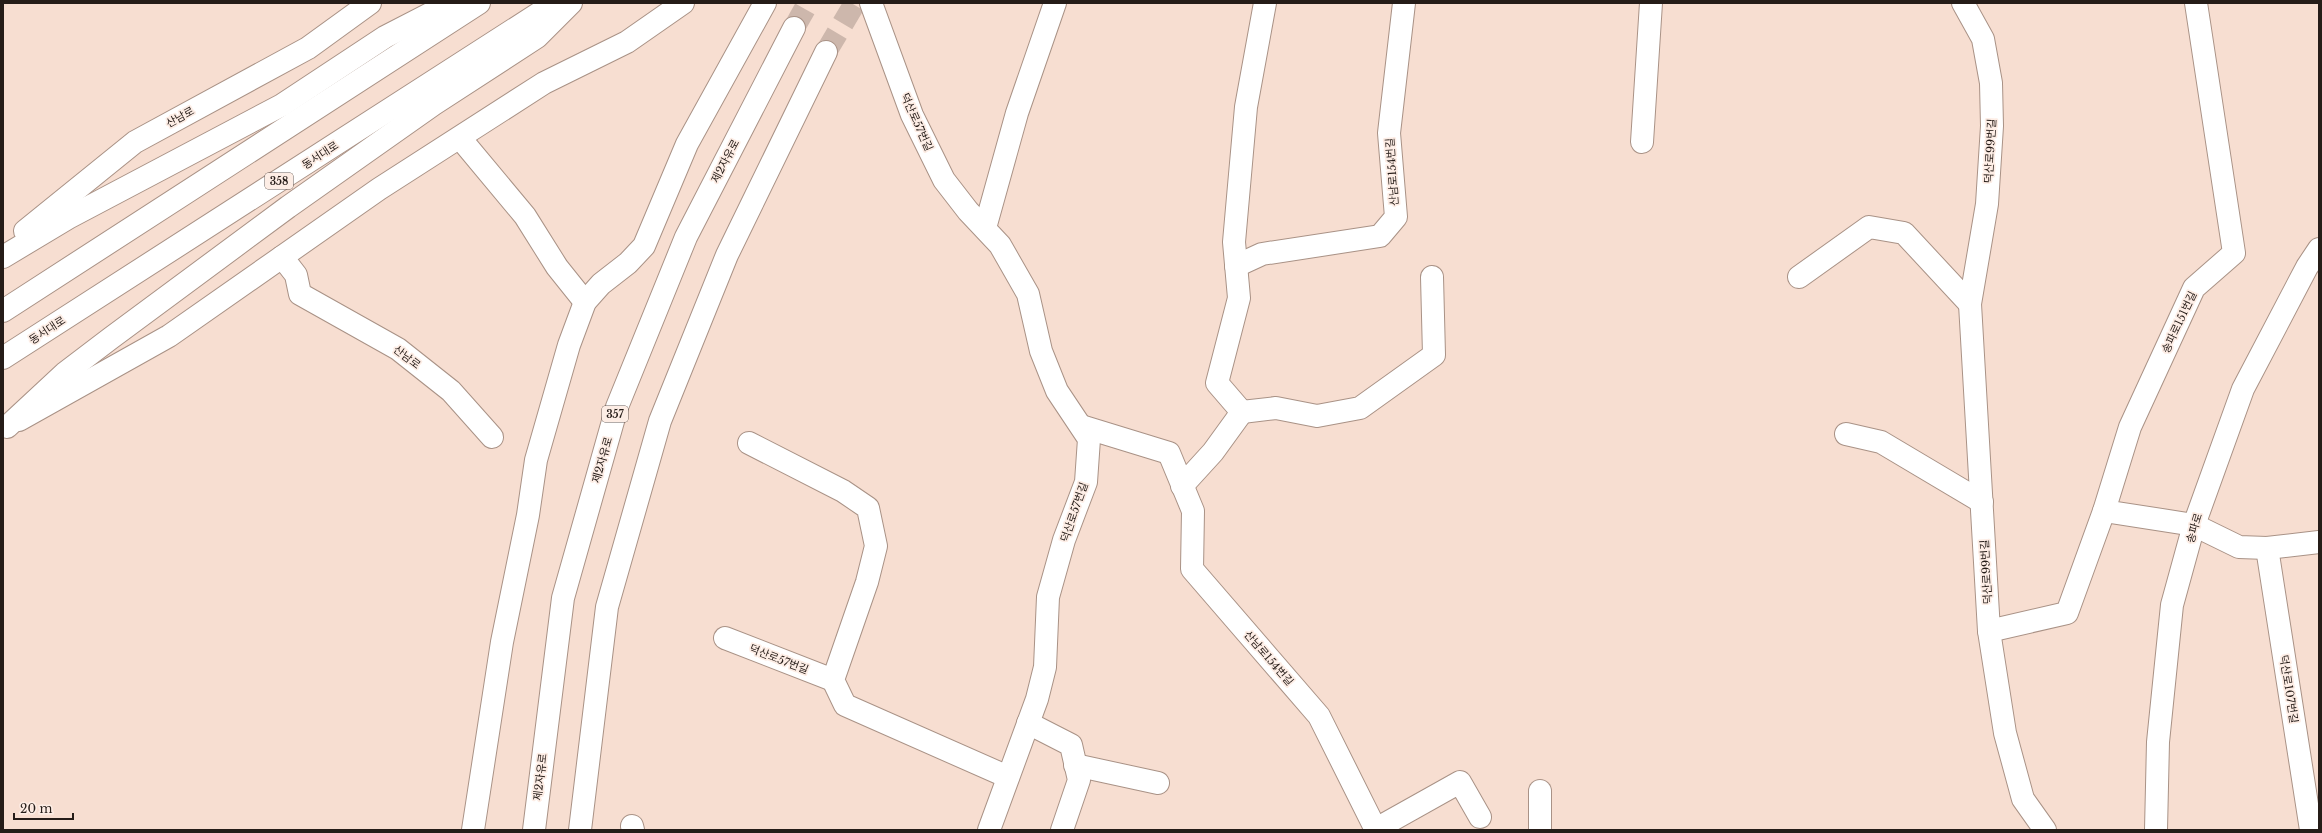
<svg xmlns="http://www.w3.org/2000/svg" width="2322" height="833" font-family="'Libre Baskerville','Noto Sans KR',serif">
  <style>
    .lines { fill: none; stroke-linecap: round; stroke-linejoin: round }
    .trunk-tunnel { stroke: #cdb7ac; stroke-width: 22; stroke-dasharray: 22 11; stroke-linecap: butt }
    .minor-casing { stroke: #a99286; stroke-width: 24 }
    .tertiary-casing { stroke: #a99286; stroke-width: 24 }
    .trunk-casing { stroke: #a99286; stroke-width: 24 }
    .minor { stroke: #fff; stroke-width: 22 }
    .tertiary { stroke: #fff; stroke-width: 22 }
    .trunk { stroke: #fff; stroke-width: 22 }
    .labels { text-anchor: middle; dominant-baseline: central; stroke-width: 3.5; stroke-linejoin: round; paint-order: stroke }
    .shield { fill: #fdede5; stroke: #665b56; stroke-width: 1 }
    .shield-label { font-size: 10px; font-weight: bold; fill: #251c18 }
    .street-label { font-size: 11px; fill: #251c18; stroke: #fdede5 }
  </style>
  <rect width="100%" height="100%" fill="#f7ded1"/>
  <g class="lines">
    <!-- trunk-tunnel -->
    <g class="trunk-tunnel">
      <polyline points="794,28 808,3"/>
      <polyline points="826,52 855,3"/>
    </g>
    <defs>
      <g id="minor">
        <polyline points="871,3 912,115 944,180 968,211 1000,245 1028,294 1041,351 1057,391 1089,439 1086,482 1064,540 1048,597 1045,667 1037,699 989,830"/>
        <polyline points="1963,3 1983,39 1991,83 1992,126 1987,204 1970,304 1989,631 2005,733 2023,799 2045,830"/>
        <polyline points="2196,3 2234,253 2194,288 2130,427 2104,511 2194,525 2239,547 2267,548 2319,542"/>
        <polyline points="460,138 525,216 557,267 585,302"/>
        <polyline points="1642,142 1651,3"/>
        <polyline points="985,228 1017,113 1055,3"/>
        <polyline points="25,231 135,142 308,48 370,3"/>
        <polyline points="3,257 68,218 282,105 385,37 451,3"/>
        <polyline points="282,257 296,275 300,294 398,349 451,391 492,437"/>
        <polyline points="1236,266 1262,254 1380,236 1396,217 1389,133 1404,3"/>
        <polyline points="1799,277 1869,227 1904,233 1970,304"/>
        <polyline points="1242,412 1276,408 1317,416 1360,408 1434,355 1432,277"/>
        <polyline points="19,420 169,336 379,189 544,83 627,42 683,3"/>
        <polyline points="1081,426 1169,453 1193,511 1192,569 1319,716 1376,830"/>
        <polyline points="1846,434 1881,442 1982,502"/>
        <polyline points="749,443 843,491 868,508 876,546 867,582 833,680 845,705 1008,777"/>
        <polyline points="1182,486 1213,452 1242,412 1217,383 1239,298 1234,242 1246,107 1265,3"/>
        <polyline points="2267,548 2311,830"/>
        <polyline points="1989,631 2067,613 2104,511"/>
        <polyline points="725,638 833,680"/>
        <polyline points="1028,723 1071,745 1079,780 1062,830"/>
        <polyline points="1075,765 1158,783"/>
        <polyline points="632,826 633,830"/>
        <polyline points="1376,829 1460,782 1480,817"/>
        <polyline points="473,830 502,642 528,515 536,460 569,345 585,302 601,284 628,263 644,246 687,144 765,3"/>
        <polyline points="1540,830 1540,791"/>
      </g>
      <polyline id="tertiary" points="2156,830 2158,742 2172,605 2194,525 2243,389 2307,267 2319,249"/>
      <g id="trunk">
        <polyline points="3,311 479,3"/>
        <polyline points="3,358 555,3"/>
        <polyline points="7,427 65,373 111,338 288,207 434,104 537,37 571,3"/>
        <polyline points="534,830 563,598 617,407 686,237 794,28"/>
        <polyline points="580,830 607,607 660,421 727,255 826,52"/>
      </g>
    </defs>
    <!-- minor casing -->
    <use href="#minor" class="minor-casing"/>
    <!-- tertiary casing -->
    <use href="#tertiary" class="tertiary-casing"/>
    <!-- trunk casing -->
    <use href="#trunk" class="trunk-casing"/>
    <!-- minor -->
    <use href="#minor" class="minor"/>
    <!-- tertiary -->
    <use href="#tertiary" class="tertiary"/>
    <!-- trunk -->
    <use href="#trunk" class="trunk"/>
  </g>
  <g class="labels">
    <!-- shield labels -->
    <g class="shield">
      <rect x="265" y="173" width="28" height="16" rx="3"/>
      <rect x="602" y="406" width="26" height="16" rx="3"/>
    </g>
    <g class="shield-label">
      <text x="279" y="181">358</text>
      <text x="615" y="414">357</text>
    </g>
    <!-- street labels -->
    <g class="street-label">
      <text transform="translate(180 117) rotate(-29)">산남로</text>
      <text transform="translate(917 122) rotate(66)">덕산로57번길</text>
      <text transform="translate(1990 151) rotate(-87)">덕산로99번길</text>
      <text transform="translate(320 155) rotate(-33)">동서대로</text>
      <text transform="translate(725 161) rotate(-62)">제2자유로</text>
      <text transform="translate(1392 172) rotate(-94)">산남로154번길</text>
      <text transform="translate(2179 322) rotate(-65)">송파로151번길</text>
      <text transform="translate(47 330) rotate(-33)">동서대로</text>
      <text transform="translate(407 357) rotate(37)">산남로</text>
      <text transform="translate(602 460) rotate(-74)">제2자유로</text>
      <text transform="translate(1074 512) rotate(-71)">덕산로57번길</text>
      <text transform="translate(2194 528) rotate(-73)">송파로</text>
      <text transform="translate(1986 572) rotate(-93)">덕산로99번길</text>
      <text transform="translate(1269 658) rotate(49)">산남로154번길</text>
      <text transform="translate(779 659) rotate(21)">덕산로57번길</text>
      <text transform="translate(2289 689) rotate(81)">덕산로107번길</text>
      <text transform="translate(540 777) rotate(-83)">제2자유로</text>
    </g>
  </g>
  <!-- border -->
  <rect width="2322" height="833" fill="none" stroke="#251c18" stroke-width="8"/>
  <!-- scale -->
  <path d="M14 813v6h59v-6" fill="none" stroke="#251c18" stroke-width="2"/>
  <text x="20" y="813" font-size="12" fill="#251c18" stroke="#fdede5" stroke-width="3" paint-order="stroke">20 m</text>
</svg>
